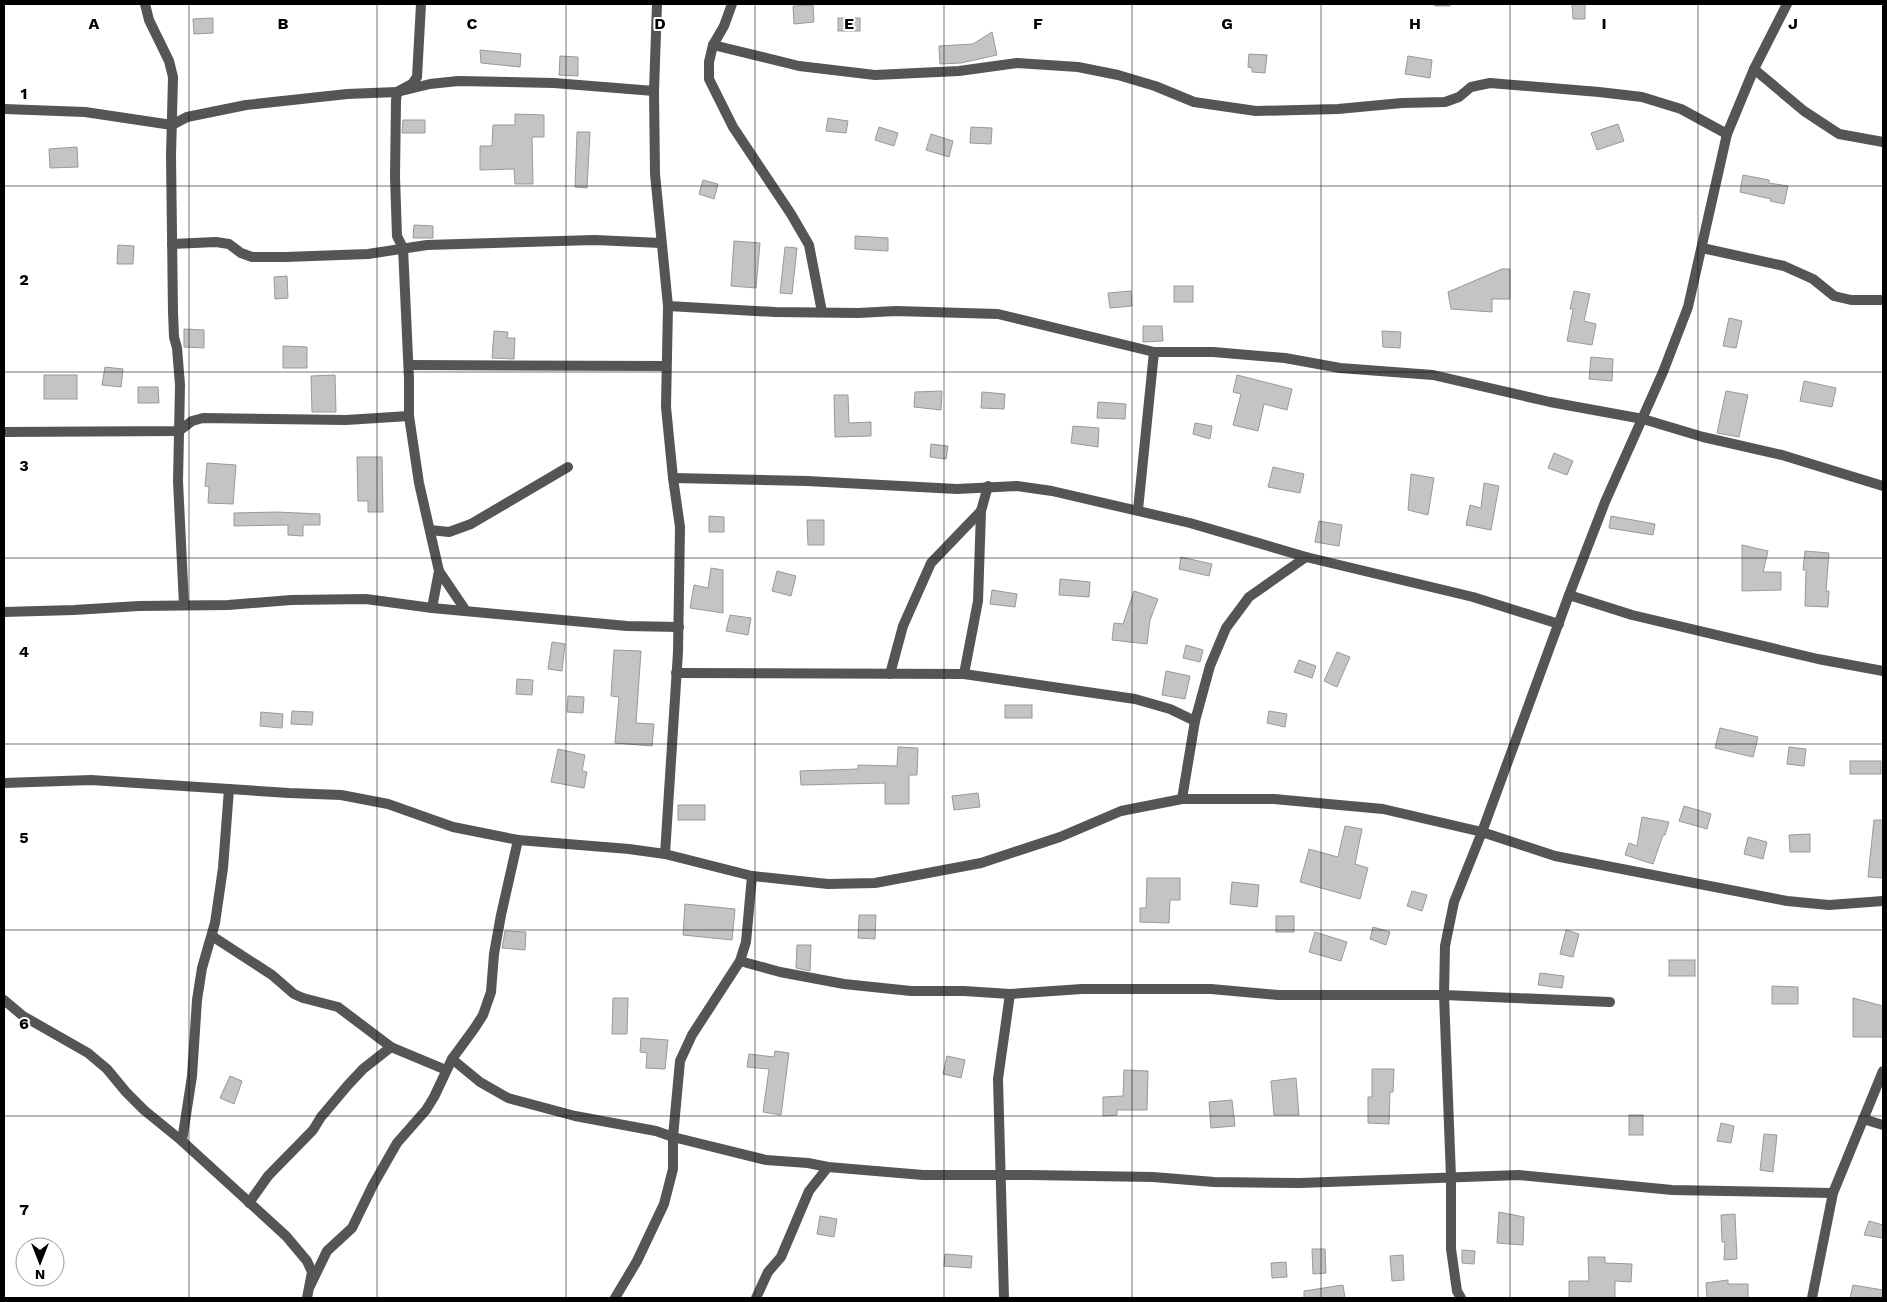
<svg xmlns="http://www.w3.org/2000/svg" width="1887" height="1302" font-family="'Work Sans',sans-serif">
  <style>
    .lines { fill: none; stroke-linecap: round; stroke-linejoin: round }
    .stream { stroke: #a3a3a3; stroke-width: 5 }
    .building { fill: #c4c4c4; stroke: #999 }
    .street { stroke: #555; stroke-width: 10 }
    .grid { fill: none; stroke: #000; stroke-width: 1; stroke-opacity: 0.55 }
    .grid-label { font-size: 16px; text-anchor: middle; font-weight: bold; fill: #000; stroke: #fff; stroke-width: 4; stroke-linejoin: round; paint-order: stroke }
  </style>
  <rect width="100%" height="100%" fill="#fff"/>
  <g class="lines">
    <!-- stream -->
    <polyline class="stream" points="1436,4 1449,4"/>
  </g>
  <!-- building -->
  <g class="building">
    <polygon points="1572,4 1585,4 1585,19 1573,19"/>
    <polygon points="813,5 814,22 794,24 793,6"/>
    <polygon points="213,18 213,33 194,34 193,19"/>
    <rect x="838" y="18" width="22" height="13"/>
    <polygon points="992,32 997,55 961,63 940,64 939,46 973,44"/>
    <polygon points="480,50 521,54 520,67 481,63"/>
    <polygon points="1249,54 1267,55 1265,73 1252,72 1252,68 1248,67"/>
    <polygon points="560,56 578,57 578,76 559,75"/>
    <polygon points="1408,56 1432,60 1430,78 1405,74"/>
    <polygon points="515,114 544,115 544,137 532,137 533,184 515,184 514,169 480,170 480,146 492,146 493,125 515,125"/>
    <polygon points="828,118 848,121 846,133 826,131"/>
    <polygon points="403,120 425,120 425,133 402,133"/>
    <polygon points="1618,124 1624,141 1597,150 1591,133"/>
    <polygon points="879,127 898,133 894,146 875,140"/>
    <polygon points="971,127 992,128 991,144 970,143"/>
    <polygon points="577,132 590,132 587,188 575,187"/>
    <polygon points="931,134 953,141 949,157 926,150"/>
    <polygon points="77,147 78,167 50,168 49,149"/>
    <polygon points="1743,175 1769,180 1769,183 1788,186 1784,204 1770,201 1771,199 1740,192"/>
    <polygon points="703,180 718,184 714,199 699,194"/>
    <polygon points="414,225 433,226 433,238 413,238"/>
    <polygon points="855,236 888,238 888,251 855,249"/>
    <polygon points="734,241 760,243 756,288 731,286"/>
    <polygon points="118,245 134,246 133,264 117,264"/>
    <polygon points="785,247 797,248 792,294 780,293"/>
    <polygon points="1502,269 1510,269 1510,299 1492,299 1492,312 1451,309 1448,292"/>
    <polygon points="287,276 288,298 275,299 274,277"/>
    <rect x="1174" y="286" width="19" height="16"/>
    <polygon points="1131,291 1132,306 1110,308 1108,293"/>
    <polygon points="1574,291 1590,294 1584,321 1596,324 1592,345 1567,341 1573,309 1570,309"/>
    <polygon points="1729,318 1742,321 1736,348 1723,346"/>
    <polygon points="1143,326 1162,326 1163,341 1143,342"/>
    <polygon points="184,329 204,330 204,348 184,347"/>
    <polygon points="494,331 508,332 507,338 515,338 514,359 492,358"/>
    <polygon points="1382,331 1401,332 1400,348 1383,347"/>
    <polygon points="283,346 307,347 307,368 283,368"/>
    <polygon points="1591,357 1613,359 1612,381 1589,379"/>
    <polygon points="105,367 123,369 121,387 102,385"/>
    <rect x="44" y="375" width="33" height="24"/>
    <polygon points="335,375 336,412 312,412 311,376"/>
    <polygon points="1237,375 1292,389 1287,410 1264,404 1258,431 1233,425 1241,394 1233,392"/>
    <polygon points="1804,381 1836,388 1832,407 1800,401"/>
    <polygon points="138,387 158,387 159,403 138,403"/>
    <polygon points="942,391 941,410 914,407 915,392"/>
    <polygon points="1726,391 1748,395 1739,437 1717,433"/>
    <polygon points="982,392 1005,394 1004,409 981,408"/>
    <polygon points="834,395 848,395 849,423 871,422 871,436 835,437"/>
    <polygon points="1098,402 1126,404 1125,419 1097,418"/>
    <polygon points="1195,423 1212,426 1210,439 1193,434"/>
    <polygon points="1073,426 1099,428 1098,447 1071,443"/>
    <polygon points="931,444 948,446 946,459 930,457"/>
    <polygon points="1554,453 1573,461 1567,475 1548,468"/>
    <polygon points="357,457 382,457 383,512 368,512 368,501 358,501"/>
    <polygon points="207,463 236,465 233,504 208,503 209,487 205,486"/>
    <polygon points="1273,467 1304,474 1300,493 1268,487"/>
    <polygon points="1411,474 1434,478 1428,515 1408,510"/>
    <polygon points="1484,483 1499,486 1491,530 1466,525 1470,505 1481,508"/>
    <polygon points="234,513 277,512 320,514 320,525 303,525 303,536 288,535 288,525 234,526"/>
    <polygon points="709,516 724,517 724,532 709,532"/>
    <polygon points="1611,516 1655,524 1653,535 1609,528"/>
    <polygon points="807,520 824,520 824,545 808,545"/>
    <polygon points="1319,521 1342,525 1339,546 1315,542"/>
    <polygon points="1742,545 1768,551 1763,572 1781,572 1781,590 1742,591"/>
    <polygon points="1805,551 1829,553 1826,591 1829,591 1828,607 1805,606 1806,570 1803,570"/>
    <polygon points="1181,557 1212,564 1209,576 1179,569"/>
    <polygon points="711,568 723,570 723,613 690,608 694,585 708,588"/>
    <polygon points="777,571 796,576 791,596 772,591"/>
    <polygon points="1060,579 1090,582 1089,597 1059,595"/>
    <polygon points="992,590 1017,594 1015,607 990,604"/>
    <polygon points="1134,591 1158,599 1150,620 1147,644 1112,640 1114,623 1123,624"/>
    <polygon points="730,615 751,618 748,635 726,631"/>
    <polygon points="552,642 565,644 562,671 548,669"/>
    <polygon points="1186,645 1203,650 1200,662 1183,658"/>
    <polygon points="614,650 641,651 636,723 654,724 652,746 615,743 619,697 611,696"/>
    <polygon points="1337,652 1350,657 1337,687 1324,681"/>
    <polygon points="1299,660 1316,666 1312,678 1294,672"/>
    <polygon points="1166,671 1190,676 1185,699 1162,695"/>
    <polygon points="517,679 533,680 532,695 516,694"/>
    <polygon points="568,696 584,697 583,713 567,712"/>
    <rect x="1005" y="705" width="27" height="13"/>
    <polygon points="292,711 313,712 312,725 291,724"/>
    <polygon points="1269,711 1287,714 1285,727 1267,723"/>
    <polygon points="261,712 283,714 282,728 260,726"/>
    <polygon points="1720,728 1758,737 1753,757 1715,748"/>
    <polygon points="898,747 918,748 917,775 909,775 909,804 885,804 885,783 801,785 800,771 858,769 858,765 897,766"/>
    <polygon points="1789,747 1806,749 1804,766 1787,764"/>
    <polygon points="558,749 585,755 582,771 587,772 584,788 551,782"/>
    <rect x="1850" y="761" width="31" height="13"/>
    <polygon points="978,793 980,807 954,810 952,796"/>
    <rect x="678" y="805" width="27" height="15"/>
    <polygon points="1684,806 1711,814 1707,829 1679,821"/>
    <polygon points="1642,817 1669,822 1665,835 1663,835 1653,864 1625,855 1629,843 1637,846"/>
    <polygon points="1874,820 1883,820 1883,878 1868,877"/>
    <polygon points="1345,826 1362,829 1355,864 1368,868 1360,899 1300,882 1309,849 1338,857"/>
    <polygon points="1810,834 1810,852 1790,852 1789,835"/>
    <polygon points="1748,837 1767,842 1763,859 1744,854"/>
    <polygon points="1147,878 1180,878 1180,900 1170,900 1169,923 1140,922 1140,908 1146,908"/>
    <polygon points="1232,882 1259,885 1257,907 1230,904"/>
    <polygon points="1412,891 1427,895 1422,911 1407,906"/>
    <polygon points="685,904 735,909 732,940 683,935"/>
    <polygon points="859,915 876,915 875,939 858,938"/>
    <rect x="1276" y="916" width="18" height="16"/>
    <polygon points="1373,927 1390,932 1386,945 1370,939"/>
    <polygon points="1566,930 1579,934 1573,957 1560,954"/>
    <polygon points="505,931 526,932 525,950 502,948"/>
    <polygon points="1315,932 1347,942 1341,961 1309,952"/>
    <polygon points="797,945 811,945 810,971 796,968"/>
    <rect x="1669" y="960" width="26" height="16"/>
    <polygon points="1540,973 1564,976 1562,988 1538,985"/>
    <polygon points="1772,986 1798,987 1798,1004 1772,1004"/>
    <polygon points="613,998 628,998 627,1034 612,1034"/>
    <polygon points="1853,998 1883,1006 1883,1037 1853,1037"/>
    <polygon points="641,1038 668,1040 665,1069 646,1068 647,1053 640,1052"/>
    <polygon points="775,1051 789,1053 781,1115 763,1112 769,1069 747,1067 749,1054 774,1057"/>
    <polygon points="947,1056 965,1060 961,1078 943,1074"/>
    <polygon points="1372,1069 1394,1069 1393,1092 1390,1092 1389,1124 1368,1123 1368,1097 1372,1097"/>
    <polygon points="1124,1070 1148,1071 1147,1110 1117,1110 1117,1115 1103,1116 1103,1097 1123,1096"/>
    <polygon points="230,1076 242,1081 234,1104 220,1098"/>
    <polygon points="1296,1078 1299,1115 1274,1115 1271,1081"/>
    <polygon points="1232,1100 1235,1126 1211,1128 1209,1102"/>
    <rect x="1629" y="1115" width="14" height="20"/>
    <polygon points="1721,1123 1734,1126 1731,1143 1717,1141"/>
    <polygon points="1764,1134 1777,1135 1773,1172 1760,1170"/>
    <polygon points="1499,1212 1524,1217 1523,1245 1497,1243"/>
    <polygon points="1735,1214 1737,1259 1724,1260 1725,1242 1722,1242 1721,1215"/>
    <polygon points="820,1216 837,1219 834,1237 817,1234"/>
    <polygon points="1869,1221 1883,1225 1883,1238 1864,1235"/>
    <polygon points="1312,1249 1325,1249 1326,1273 1313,1274"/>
    <polygon points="1462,1250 1475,1251 1474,1264 1462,1263"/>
    <polygon points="945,1254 972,1256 971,1268 944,1266"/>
    <polygon points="1403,1255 1404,1280 1392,1281 1390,1256"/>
    <polygon points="1588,1257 1605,1257 1605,1263 1632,1264 1631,1282 1615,1281 1615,1298 1569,1298 1569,1281 1589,1281"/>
    <polygon points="1286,1262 1287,1277 1272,1278 1271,1263"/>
    <polygon points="1728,1280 1728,1284 1748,1284 1748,1298 1707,1298 1706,1283"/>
    <polygon points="1343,1285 1345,1298 1304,1298 1304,1291"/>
    <polygon points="1853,1285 1883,1290 1883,1298 1850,1298"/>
  </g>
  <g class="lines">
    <!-- street -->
    <g class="street">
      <polyline points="145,4 149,20 169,61 173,77 171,156 173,312 174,337 177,348 180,385 178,481 184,605"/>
      <polyline points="421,4 417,77 412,84 397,92 396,101 395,177 397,236 403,248 409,379 409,416 419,483 439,571 432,608"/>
      <polyline points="657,4 654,91 655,174 668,306 666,407 673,478 680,527 678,652 665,854"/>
      <polyline points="732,4 724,26 713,45 709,62 709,79 733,127 791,214 809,245 822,312"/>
      <polyline points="713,45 799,66 875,75 959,71 1017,63 1078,67 1118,75 1155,86 1194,102 1256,111 1338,109 1402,103 1445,102 1459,97 1471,87 1490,83 1599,92 1642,97 1681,109 1727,134"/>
      <polyline points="1754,69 1804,111 1839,134 1883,142"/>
      <polyline points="4,109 85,112 172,125 187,117 246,105 347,94 397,92 430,84 458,81 554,83 654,91"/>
      <polyline points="172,244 216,242 229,244 241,253 252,257 285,257 368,254 427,245 493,243 595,240 661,243"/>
      <polyline points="1702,248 1784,266 1813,279 1834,296 1851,300 1883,300"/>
      <polyline points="668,306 775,312 858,313 896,311 998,314 1154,352 1213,352 1285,358 1340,368 1433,375 1550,402 1643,419 1703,437 1782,455 1883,486"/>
      <polyline points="409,365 666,366"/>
      <polyline points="4,432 179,431 192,421 203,418 346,420 409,416"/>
      <polyline points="673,478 807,481 957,489 1017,486 1052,491 1190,523 1306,557 1473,597 1559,624"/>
      <polyline points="1138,510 1154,352"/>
      <polyline points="430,530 449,532 471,524 568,467"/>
      <polyline points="439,571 466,611"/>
      <polyline points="1569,595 1632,615 1818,659 1883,671"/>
      <polyline points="4,612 74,610 139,606 228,605 291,600 366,599 432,608 627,626 679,627"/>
      <polyline points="676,673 964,674 1135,699 1170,709 1195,721"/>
      <polyline points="890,674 903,626 931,563 981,511"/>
      <polyline points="964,674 978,601 981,511 988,486"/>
      <polyline points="4,783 91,780 289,793 341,795 388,804 453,827 518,840 629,849 665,854 752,876 828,884 875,883 981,863 1060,837 1121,811 1182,799 1274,799 1383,809 1482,832 1555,856 1787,901 1829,905 1883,901"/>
      <polyline points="1182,799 1195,721 1210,666 1226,628 1249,597 1306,557"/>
      <polyline points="212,936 272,975 294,994 303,998 338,1007 391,1047 446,1070"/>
      <polyline points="740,961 780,972 844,984 911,991 964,991 1010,994 1082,989 1211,989 1278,995 1444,995 1610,1002"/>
      <polyline points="4,1000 23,1016 88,1053 107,1069 126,1092 144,1110 182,1141 286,1236 307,1261 312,1272 307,1298"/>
      <polyline points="452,1059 480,1082 508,1098 575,1116 656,1131 673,1137 766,1160 808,1163 828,1167 923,1175 1029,1175 1153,1177 1214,1182 1300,1183 1519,1175 1672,1190 1833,1193"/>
      <polyline points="1863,1119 1883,1125"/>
      <polyline points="182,1141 192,1076 197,1000 202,968 215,923 223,868 229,789"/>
      <polyline points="249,1203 268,1176 313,1130 321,1117 348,1085 363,1069 391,1047"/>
      <polyline points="310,1286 327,1251 352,1228 373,1185 397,1143 426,1110 434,1097 452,1059 474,1029 483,1015 491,992 494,954 501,915 518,840"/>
      <polyline points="615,1298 637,1261 664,1204 673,1169 673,1137 680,1061 692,1035 740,961 746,942 752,876"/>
      <polyline points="756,1298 768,1272 781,1257 809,1191 828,1167"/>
      <polyline points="1004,1298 998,1079 1010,994"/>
      <polyline points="1461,1298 1457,1291 1451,1249 1451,1177 1444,995 1445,946 1454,902 1482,832 1569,595 1605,502 1663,372 1688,307 1727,134 1754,69 1787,4"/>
      <polyline points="1812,1298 1833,1193 1883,1071"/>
    </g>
  </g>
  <!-- grid -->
  <path class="grid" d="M189,4V1298M377,4V1298M566,4V1298M755,4V1298M944,4V1298M1132,4V1298M1321,4V1298M1510,4V1298M1698,4V1298M4,186H1883M4,372H1883M4,558H1883M4,744H1883M4,930H1883M4,1116H1883"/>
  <g class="grid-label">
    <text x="94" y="29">A</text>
    <text x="283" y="29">B</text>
    <text x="472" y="29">C</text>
    <text x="660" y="29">D</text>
    <text x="849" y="29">E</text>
    <text x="1038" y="29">F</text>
    <text x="1227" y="29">G</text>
    <text x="1415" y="29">H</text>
    <text x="1604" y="29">I</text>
    <text x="1793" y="29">J</text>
    <text x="24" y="99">1</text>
    <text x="24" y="285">2</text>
    <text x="24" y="471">3</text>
    <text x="24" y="657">4</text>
    <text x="24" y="843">5</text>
    <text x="24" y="1029">6</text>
    <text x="24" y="1215">7</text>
  </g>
  <!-- border -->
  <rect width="1887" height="1302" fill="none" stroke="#000000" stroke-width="10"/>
  <!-- north arrow -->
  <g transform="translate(40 1262) rotate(180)"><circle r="24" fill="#ffffff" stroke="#999999"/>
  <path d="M0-4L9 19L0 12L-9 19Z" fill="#000000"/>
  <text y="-8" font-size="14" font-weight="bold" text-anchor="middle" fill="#000000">N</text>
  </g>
</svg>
